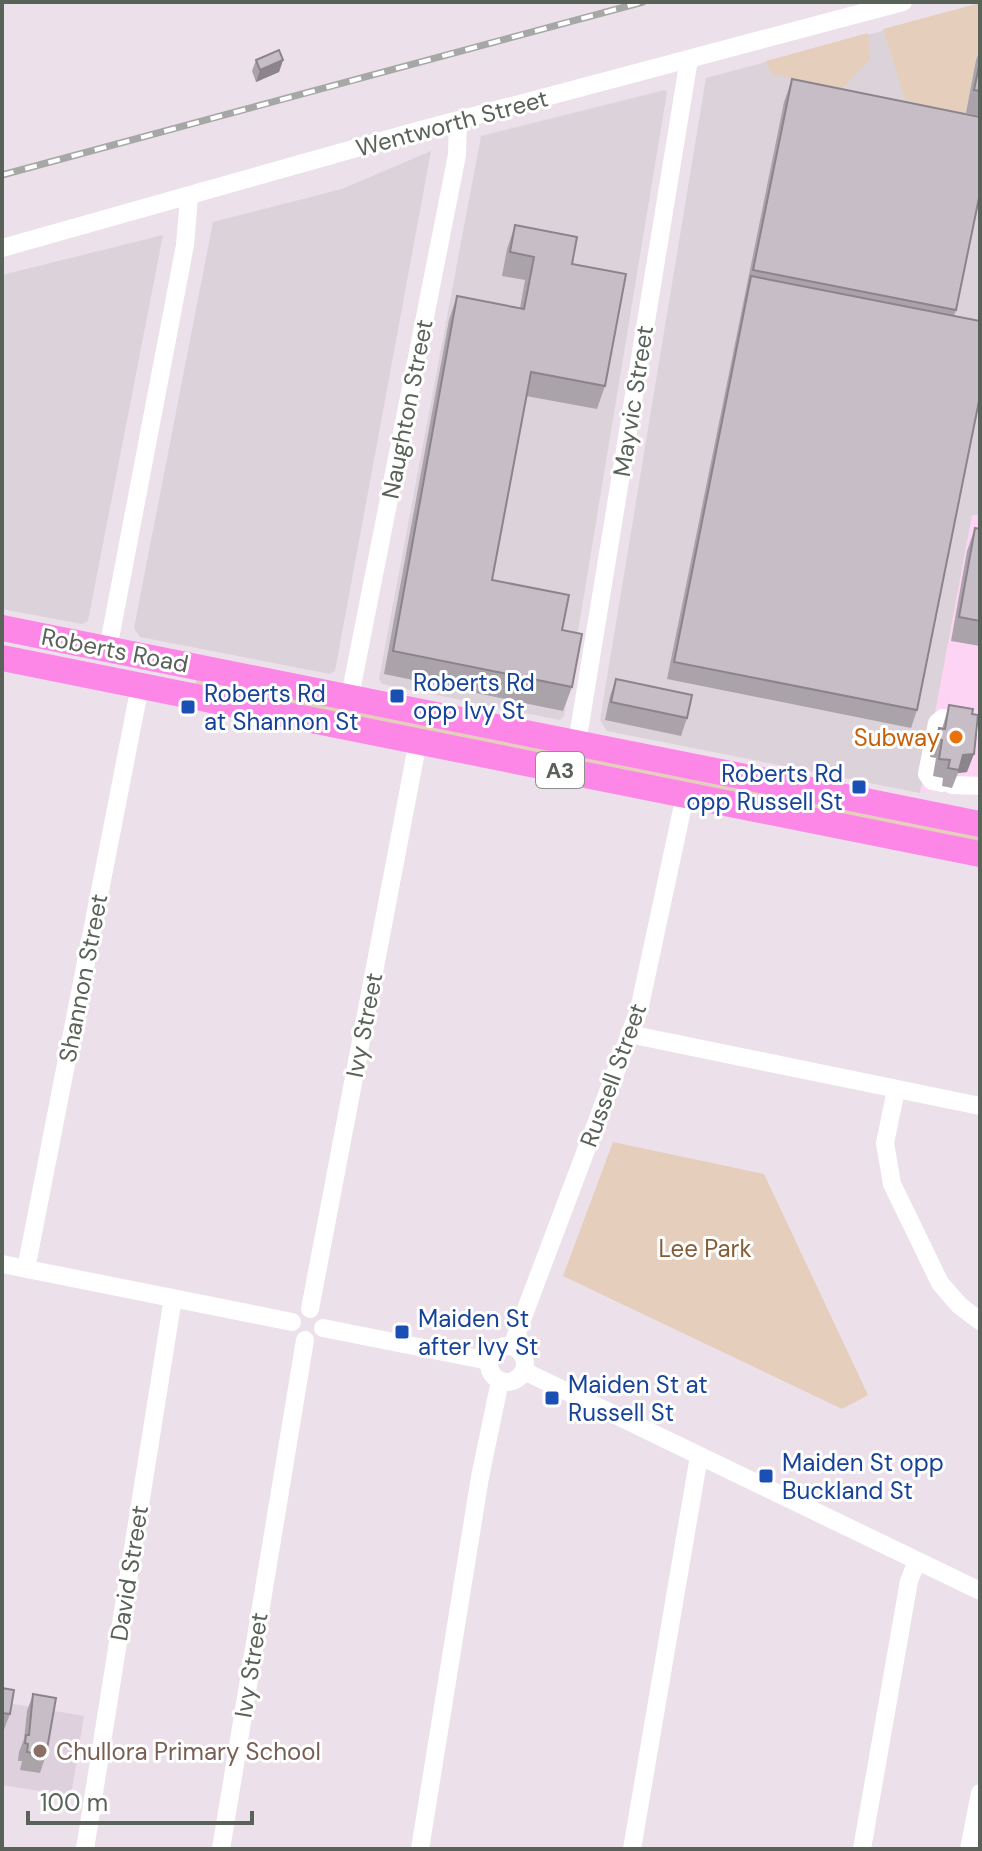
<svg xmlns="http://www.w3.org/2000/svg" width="982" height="1851" font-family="'DM Sans',sans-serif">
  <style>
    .commercial { fill: #fed4f5 }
    .industrial { fill: #dbd3d9 }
    .education { fill: #ded1dd }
    .green { fill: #e5cebc }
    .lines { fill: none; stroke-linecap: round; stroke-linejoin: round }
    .minor { stroke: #fff; stroke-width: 18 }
    .highway { stroke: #fd87e7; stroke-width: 26 }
    .rail-casing { stroke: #a5a8a5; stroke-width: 7 }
    .rail { stroke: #fff; stroke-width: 4; stroke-dasharray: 12; stroke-linecap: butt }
    .wall { fill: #aba3aa }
    .shaded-wall { fill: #8b848b }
    .building { fill: #c7bdc6; stroke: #8b848b; stroke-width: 2 }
    .transit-dot { fill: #1a4fb4; stroke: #fff; stroke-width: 3 }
    .food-dot { fill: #e8710a; stroke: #fff; stroke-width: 3 }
    .education-dot { fill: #8d6e63; stroke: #fff; stroke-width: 3 }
    .labels { text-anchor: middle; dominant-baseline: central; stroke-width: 6; stroke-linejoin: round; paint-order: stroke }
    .shield { fill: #fff; stroke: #8b918b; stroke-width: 2 }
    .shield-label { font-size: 22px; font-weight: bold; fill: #596259 }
    .street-label { font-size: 24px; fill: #596259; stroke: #fff }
    .transit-label { font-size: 24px; fill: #164399; stroke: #fff; text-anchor: start }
    .food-label { font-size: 24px; fill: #c56008; stroke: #fff; text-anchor: end }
    .park-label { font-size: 24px; fill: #855c35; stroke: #fff }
    .education-label { font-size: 24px; fill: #785e54; stroke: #fff; text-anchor: start }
  </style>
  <rect width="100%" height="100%" fill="#ece0ea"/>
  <!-- commercial -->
  <polygon class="commercial" points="972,514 980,515 980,797 942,789 920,793"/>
  <!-- industrial -->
  <g class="industrial">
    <polygon points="980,5 980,515 972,515 920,793 607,731 600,720 706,78"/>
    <polygon points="665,90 667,92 564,716 560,720 382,684 379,679 481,136"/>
    <polygon points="431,151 335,671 330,674 140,637 134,628 213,222 342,189"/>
    <polygon points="163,235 88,621 82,624 2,609 2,275"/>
  </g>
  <!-- education -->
  <polygon class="education" points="2,1702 84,1716 71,1796 2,1785"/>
  <!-- green -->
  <g class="green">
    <polygon points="980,3 980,37 966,113 906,102 883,29"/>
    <polygon points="868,33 870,59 840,90 772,74 766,61"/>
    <polygon points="197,677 980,835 980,844 195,687"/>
    <polygon points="613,1142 764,1174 868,1395 842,1409 563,1276"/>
  </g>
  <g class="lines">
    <!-- minor -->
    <g class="minor">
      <polyline points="2,248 410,133 903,2"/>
      <polyline points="108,649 185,245 189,198"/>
      <polyline points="350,696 457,155 458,121"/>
      <polyline points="577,743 689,59"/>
      <polyline points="942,783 932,781 927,774 937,723 943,718 980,726"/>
      <polyline points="952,785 980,786"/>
      <polyline points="629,1034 980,1106"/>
      <polyline points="896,1090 885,1143 892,1184 940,1283 959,1305 980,1321"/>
      <polyline points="2,1264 292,1322"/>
      <polyline points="26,1269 140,686"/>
      <polyline points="310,1309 418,741"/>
      <polyline points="323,1328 489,1361"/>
      <circle cx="507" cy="1364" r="18"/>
      <polyline points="512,1346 639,1010 685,796"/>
      <polyline points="524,1371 980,1591"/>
      <polyline points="85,1849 173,1298"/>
      <polyline points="221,1849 305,1340"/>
      <polyline points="420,1849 480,1477 500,1381"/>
      <polyline points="632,1849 699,1456"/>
      <polyline points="862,1849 909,1581 917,1561"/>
      <polyline points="969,1849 980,1793"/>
    </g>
    <!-- highway -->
    <g class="highway">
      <polyline points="2,628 980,824"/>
      <polyline points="2,658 980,854"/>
    </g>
    <defs>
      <polyline id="rail" points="2,175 643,2"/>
    </defs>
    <!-- rail casing -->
    <use href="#rail" class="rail-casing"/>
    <!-- rail -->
    <use href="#rail" class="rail"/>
  </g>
  <!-- wall -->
  <g class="wall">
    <polygon points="980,50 980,116 966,113 976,60"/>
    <polygon points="256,60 283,60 279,72 256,82 252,71"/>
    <polygon points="792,79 956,310 954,316 917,710 911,728 667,679 784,102"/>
    <polygon points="515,225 572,264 605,386 597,409 526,396 492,580 562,630 572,687 563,711 384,674 449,320 457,296 520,308 525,280 502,276 507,249"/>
    <polygon points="975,528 980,529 980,646 951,641 967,551"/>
    <polygon points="616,679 687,718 681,736 605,720 610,696"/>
    <polygon points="949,705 967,772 958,773 952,788 942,786 943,778 933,776 936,758 930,757 932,746 939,728 942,729"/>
    <polygon points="2,1688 10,1714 3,1732 2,1732"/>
    <polygon points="33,1694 46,1755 40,1773 20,1770 22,1761 18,1761 19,1752 24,1739 27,1711"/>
  </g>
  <!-- shaded-wall -->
  <g class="shaded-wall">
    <polygon points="283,60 279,72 256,82 260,70"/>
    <polygon points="974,754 967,772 958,773 963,755"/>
  </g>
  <!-- building -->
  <g class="building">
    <polygon points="279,50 283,60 260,70 256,60"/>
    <polygon points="980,61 980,91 974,90"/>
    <polygon points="792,79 980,117 980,193 956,310 753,270"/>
    <polygon points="515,225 577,237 572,264 626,274 605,386 531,372 492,580 569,595 562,630 582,634 572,687 393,651 457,296 524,309 534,257 510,252"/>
    <polygon points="751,276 980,321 980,396 917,710 674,662"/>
    <polygon points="975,528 980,529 980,621 959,617"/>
    <polygon points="616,679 692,695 687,718 611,702"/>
    <polygon points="949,705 973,709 972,714 978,715 974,754 963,755 959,770 948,768 950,760 939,759 942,740 937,739 939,728 945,729"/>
    <polygon points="2,1688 14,1690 10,1714 2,1713"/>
    <polygon points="33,1694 56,1698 46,1755 27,1752 28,1744 25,1743 26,1735 29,1735"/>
  </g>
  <!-- markers -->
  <g class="transit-dot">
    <rect x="389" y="688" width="16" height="16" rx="4"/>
    <rect x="180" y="699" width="16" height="16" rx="4"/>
    <rect x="851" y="779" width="16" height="16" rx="4"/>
    <rect x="394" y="1324" width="16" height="16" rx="4"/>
    <rect x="544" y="1390" width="16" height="16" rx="4"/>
    <rect x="758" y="1468" width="16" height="16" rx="4"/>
  </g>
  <circle class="food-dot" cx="956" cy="737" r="8"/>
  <circle class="education-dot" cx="40" cy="1751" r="8"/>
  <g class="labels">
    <!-- shield labels -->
    <rect class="shield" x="536" y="752" width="48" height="36" rx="6"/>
    <g class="shield-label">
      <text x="560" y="770">A3</text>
    </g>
    <!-- street labels -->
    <g class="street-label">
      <text transform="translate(452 123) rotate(-15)">Wentworth Street</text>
      <text transform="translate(633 401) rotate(-81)">Mayvic Street</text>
      <text transform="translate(407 409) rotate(-79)">Naughton Street</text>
      <text transform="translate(115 650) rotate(11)">Roberts Road</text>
      <text transform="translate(83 978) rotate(-79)">Shannon Street</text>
      <text transform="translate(364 1025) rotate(-79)">Ivy Street</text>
      <text transform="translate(613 1075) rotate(-70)">Russell Street</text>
      <text transform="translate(129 1573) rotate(-81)">David Street</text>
      <text transform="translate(251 1665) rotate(-81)">Ivy Street</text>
    </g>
    <!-- transit labels -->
    <g class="transit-label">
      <text x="413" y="682">Roberts Rd<tspan x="413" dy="28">opp Ivy St</tspan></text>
      <text x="204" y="693">Roberts Rd<tspan x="204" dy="28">at Shannon St</tspan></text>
      <text x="843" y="773" text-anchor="end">Roberts Rd<tspan x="843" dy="28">opp Russell St</tspan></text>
      <text x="418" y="1318">Maiden St<tspan x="418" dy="28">after Ivy St</tspan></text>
      <text x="568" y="1384">Maiden St at<tspan x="568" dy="28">Russell St</tspan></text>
      <text x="782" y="1462">Maiden St opp<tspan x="782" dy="28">Buckland St</tspan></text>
    </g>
    <!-- food labels -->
    <g class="food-label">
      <text x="940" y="737">Subway</text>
    </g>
    <!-- park labels -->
    <g class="park-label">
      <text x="705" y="1248">Lee Park</text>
    </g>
    <!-- education labels -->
    <g class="education-label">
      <text x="56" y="1751">Chullora Primary School</text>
    </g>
  </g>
  <!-- border -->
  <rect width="982" height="1851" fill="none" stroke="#596259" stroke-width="8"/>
  <!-- scale -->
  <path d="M28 1811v12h224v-12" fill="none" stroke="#596259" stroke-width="4"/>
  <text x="40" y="1811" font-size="24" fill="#596259" stroke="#ffffff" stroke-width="6" paint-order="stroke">100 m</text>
</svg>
